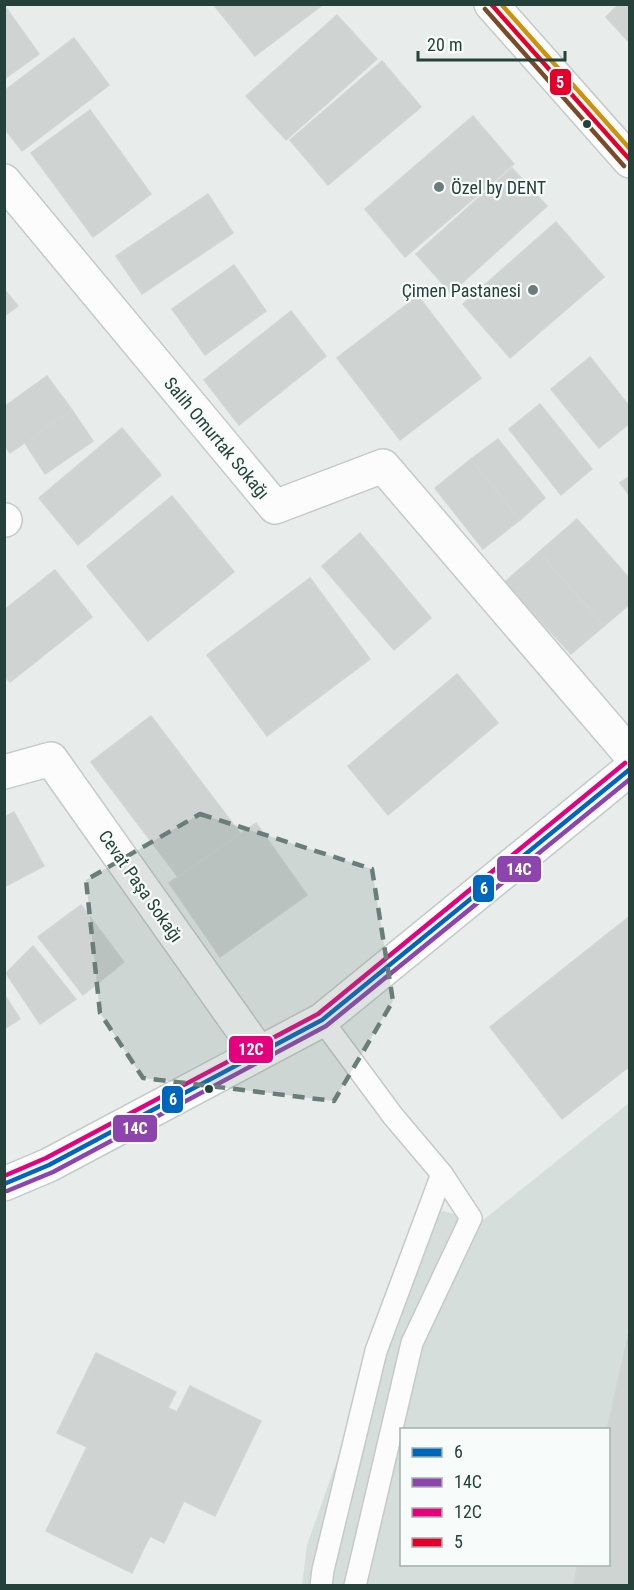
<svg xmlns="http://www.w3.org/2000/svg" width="634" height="1590" font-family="'Roboto Condensed',sans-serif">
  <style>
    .built { fill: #d6dedb }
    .building { fill: #cfd4d2; stroke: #d1d6d4; stroke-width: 1.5 }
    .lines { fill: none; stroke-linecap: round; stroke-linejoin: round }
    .lane-casing { stroke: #c5cac8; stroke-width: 24 }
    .street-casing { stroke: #c5cac8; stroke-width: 36 }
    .secondary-casing { stroke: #c3cbc8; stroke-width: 36 }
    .lane { stroke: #fcfcfc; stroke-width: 21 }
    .street { stroke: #fcfcfc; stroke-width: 33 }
    .secondary { stroke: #fcfcfc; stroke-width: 33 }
    .bus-1-casing { stroke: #f7fbf9; stroke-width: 9 }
    .bus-2-casing { stroke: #f7fbf9; stroke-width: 9 }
    .bus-3-casing { stroke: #f7fbf9; stroke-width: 9 }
    .bus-4-casing { stroke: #f7fbf9; stroke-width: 9 }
    .bus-5-casing { stroke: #f7fbf9; stroke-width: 9 }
    .bus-6-casing { stroke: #f7fbf9; stroke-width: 9 }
    .bus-1 { stroke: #0065bd; stroke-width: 4.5 }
    .bus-2 { stroke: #8e44ad; stroke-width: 4.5 }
    .bus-3 { stroke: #e5007d; stroke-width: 4.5 }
    .bus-4 { stroke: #e4002b; stroke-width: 4.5 }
    .bus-5 { stroke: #7a4b2a; stroke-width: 4.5 }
    .bus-6 { stroke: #cd920c; stroke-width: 4.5 }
    .marked { fill: #697e78; fill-opacity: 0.2; stroke: #697e78; stroke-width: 4.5; stroke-dasharray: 12 8; stroke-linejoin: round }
    .bus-dot { fill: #24423a; stroke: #f7fbf9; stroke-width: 2 }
    .poi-dot { fill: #697e78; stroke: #f7fbf9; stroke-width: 2 }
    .labels { text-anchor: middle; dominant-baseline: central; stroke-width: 4.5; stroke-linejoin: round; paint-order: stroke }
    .poi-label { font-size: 18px; fill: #24423a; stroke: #f7fbf9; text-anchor: start }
    .street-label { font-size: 18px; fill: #24423a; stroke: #f7fbf9 }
    .line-badge { stroke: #f7fbf9; stroke-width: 2 }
    .badge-label { font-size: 16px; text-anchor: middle; font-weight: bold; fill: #fff }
  </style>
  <rect width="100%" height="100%" fill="#e8edeb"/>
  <!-- built -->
  <polygon class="built" points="629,1103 629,1325 607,1429 402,1430 402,1564 578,1565 573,1585 302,1586 307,1545 427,1207 482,1221"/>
  <!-- building -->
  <g class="building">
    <polygon points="213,4 319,4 321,6 255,56"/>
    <polygon points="619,4 630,4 630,43 606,17"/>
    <polygon points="4,5 39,54 4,79"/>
    <polygon points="337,15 377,59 286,140 246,96"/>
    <polygon points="74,38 109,85 22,151 4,128 4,91"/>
    <polygon points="382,61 421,107 328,185 290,140"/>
    <polygon points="90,110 151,194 93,237 31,153"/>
    <polygon points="473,116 514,164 405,257 365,209"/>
    <polygon points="512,168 547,206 451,293 416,254"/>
    <polygon points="208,194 233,233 142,294 116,256"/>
    <polygon points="556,222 604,277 510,358 463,304"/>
    <polygon points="234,265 266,311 205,355 172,309"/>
    <polygon points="4,289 18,306 4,316"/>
    <polygon points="418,296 481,378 400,440 337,358"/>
    <polygon points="291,311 326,356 239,425 204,380"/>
    <polygon points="590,357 630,407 630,423 599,448 551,389"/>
    <polygon points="47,376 72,410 10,453 4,445 4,407"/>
    <polygon points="540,404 592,469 561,495 509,429"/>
    <polygon points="72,410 93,441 45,474 25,443"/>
    <polygon points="122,428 161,475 78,545 39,498"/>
    <polygon points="498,439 545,498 520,520 471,459"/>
    <polygon points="471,459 520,520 483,549 435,488"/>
    <polygon points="630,476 630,496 620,483"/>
    <polygon points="172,496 234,572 148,641 87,566"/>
    <polygon points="577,519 630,579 630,604 604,626 539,552"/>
    <polygon points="360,533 431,618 394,650 322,566"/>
    <polygon points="539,552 604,626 571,654 505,582"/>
    <polygon points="55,570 92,617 10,682 4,676 4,610"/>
    <polygon points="310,578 370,659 267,736 207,655"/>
    <polygon points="457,674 498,723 388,815 348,766"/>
    <polygon points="151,716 240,833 178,877 91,762"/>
    <polygon points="14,812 44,866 4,887 4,817"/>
    <polygon points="256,823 307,895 220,957 169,883"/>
    <polygon points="81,905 124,962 83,995 38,937"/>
    <polygon points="630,916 630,1066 562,1119 490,1027"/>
    <polygon points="33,946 76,999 40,1024 6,973"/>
    <polygon points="4,994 20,1019 4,1029"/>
    <polygon points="630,1325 630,1586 573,1586 578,1564 608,1564 607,1430"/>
    <polygon points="96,1353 176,1392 168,1408 177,1412 190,1386 261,1421 215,1516 184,1501 164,1543 150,1536 132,1573 46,1531 87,1447 57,1433"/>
  </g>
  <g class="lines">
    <defs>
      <g id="lane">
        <polyline points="322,1020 393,1116 442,1174 471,1218 412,1343 355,1586"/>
        <polyline points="321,1586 323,1570 376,1351 442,1174"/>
      </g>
      <g id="street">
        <polyline points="4,181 275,507 383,466 630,754"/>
        <polyline points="4,520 5,520"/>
        <polyline points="4,772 51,759 259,1053"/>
      </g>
      <g id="secondary">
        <polyline points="491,4 630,161"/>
        <polyline points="4,1184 49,1165 322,1020 630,769"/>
      </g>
    </defs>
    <!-- lane casing -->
    <use href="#lane" class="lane-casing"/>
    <!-- street casing -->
    <use href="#street" class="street-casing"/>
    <!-- secondary casing -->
    <use href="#secondary" class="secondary-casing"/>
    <!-- lane -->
    <use href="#lane" class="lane"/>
    <!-- street -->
    <use href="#street" class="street"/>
    <!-- secondary -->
    <use href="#secondary" class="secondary"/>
    <defs>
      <polyline id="bus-1" points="4,1184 49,1165 322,1020 630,769"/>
      <polyline id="bus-2" points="7,1191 53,1172 326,1026 630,779"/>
      <polyline id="bus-3" points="4,1176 46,1158 318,1014 625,763"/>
      <polyline id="bus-4" points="491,4 630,160"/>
      <polyline id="bus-5" points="485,9 624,166"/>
      <polyline id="bus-6" points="501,4 630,149"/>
    </defs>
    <!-- bus-1 casing -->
    <use href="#bus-1" class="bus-1-casing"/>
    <!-- bus-2 casing -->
    <use href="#bus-2" class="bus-2-casing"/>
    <!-- bus-3 casing -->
    <use href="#bus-3" class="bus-3-casing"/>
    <!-- bus-4 casing -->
    <use href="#bus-4" class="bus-4-casing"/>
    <!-- bus-5 casing -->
    <use href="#bus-5" class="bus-5-casing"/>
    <!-- bus-6 casing -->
    <use href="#bus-6" class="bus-6-casing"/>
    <!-- bus-1 -->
    <use href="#bus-1" class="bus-1"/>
    <!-- bus-2 -->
    <use href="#bus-2" class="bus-2"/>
    <!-- bus-3 -->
    <use href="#bus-3" class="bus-3"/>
    <!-- bus-4 -->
    <use href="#bus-4" class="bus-4"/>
    <!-- bus-5 -->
    <use href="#bus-5" class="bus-5"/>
    <!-- bus-6 -->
    <use href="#bus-6" class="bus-6"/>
  </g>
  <!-- marked area -->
  <path class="marked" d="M200,814L372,869L393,1001L334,1101L143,1078L100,1013L86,880Z"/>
  <!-- markers -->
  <g class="bus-dot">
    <circle cx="587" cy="124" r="5"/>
    <circle cx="209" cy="1089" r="5"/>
  </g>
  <g class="poi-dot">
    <circle cx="439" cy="187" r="6"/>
    <circle cx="533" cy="290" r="6"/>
  </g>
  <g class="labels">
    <!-- poi labels -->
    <g class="poi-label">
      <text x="451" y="187">Özel by DENT</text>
      <text x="521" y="290" text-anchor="end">Çimen Pastanesi</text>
    </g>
    <!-- street labels -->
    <g class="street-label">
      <text transform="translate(217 438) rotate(50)">Salih Omurtak Sokağı</text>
      <text transform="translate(141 886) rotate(55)">Cevat Paşa Sokağı</text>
    </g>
  </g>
  <g class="line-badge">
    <rect x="549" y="68" width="23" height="28" rx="6" fill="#e4002b"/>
    <rect x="496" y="855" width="46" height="28" rx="6" fill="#8e44ad"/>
    <rect x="472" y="874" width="23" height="29" rx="6" fill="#0065bd"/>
    <rect x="228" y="1035" width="46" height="29" rx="6" fill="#e5007d"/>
    <rect x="161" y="1085" width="23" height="29" rx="6" fill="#0065bd"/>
    <rect x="112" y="1114" width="46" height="29" rx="6" fill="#8e44ad"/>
  </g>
  <g class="badge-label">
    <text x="560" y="88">5</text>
    <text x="519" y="875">14C</text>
    <text x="484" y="894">6</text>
    <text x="251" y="1055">12C</text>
    <text x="173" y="1105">6</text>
    <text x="135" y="1134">14C</text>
  </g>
  <!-- border -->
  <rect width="634" height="1590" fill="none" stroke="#24423a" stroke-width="12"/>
  <!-- legend -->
  <rect x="400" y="1428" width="210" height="138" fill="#f7fbf9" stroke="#a3b1ad" stroke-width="1.5"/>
  <rect x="412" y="1448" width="30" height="9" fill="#0065bd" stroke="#a3b1ad" stroke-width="1.5"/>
  <text x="454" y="1458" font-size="18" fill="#24423a">6</text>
  <rect x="412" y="1478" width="30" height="9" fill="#8e44ad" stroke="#a3b1ad" stroke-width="1.5"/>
  <text x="454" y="1488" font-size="18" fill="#24423a">14C</text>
  <rect x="412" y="1508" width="30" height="9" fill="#e5007d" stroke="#a3b1ad" stroke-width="1.5"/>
  <text x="454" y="1518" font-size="18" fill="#24423a">12C</text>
  <rect x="412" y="1538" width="30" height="9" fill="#e4002b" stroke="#a3b1ad" stroke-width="1.5"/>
  <text x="454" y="1548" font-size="18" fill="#24423a">5</text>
  <!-- scale -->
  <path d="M418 51v9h147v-9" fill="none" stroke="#24423a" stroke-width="3"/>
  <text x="427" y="51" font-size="18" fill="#24423a" stroke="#f7fbf9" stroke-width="4.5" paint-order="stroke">20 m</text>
</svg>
